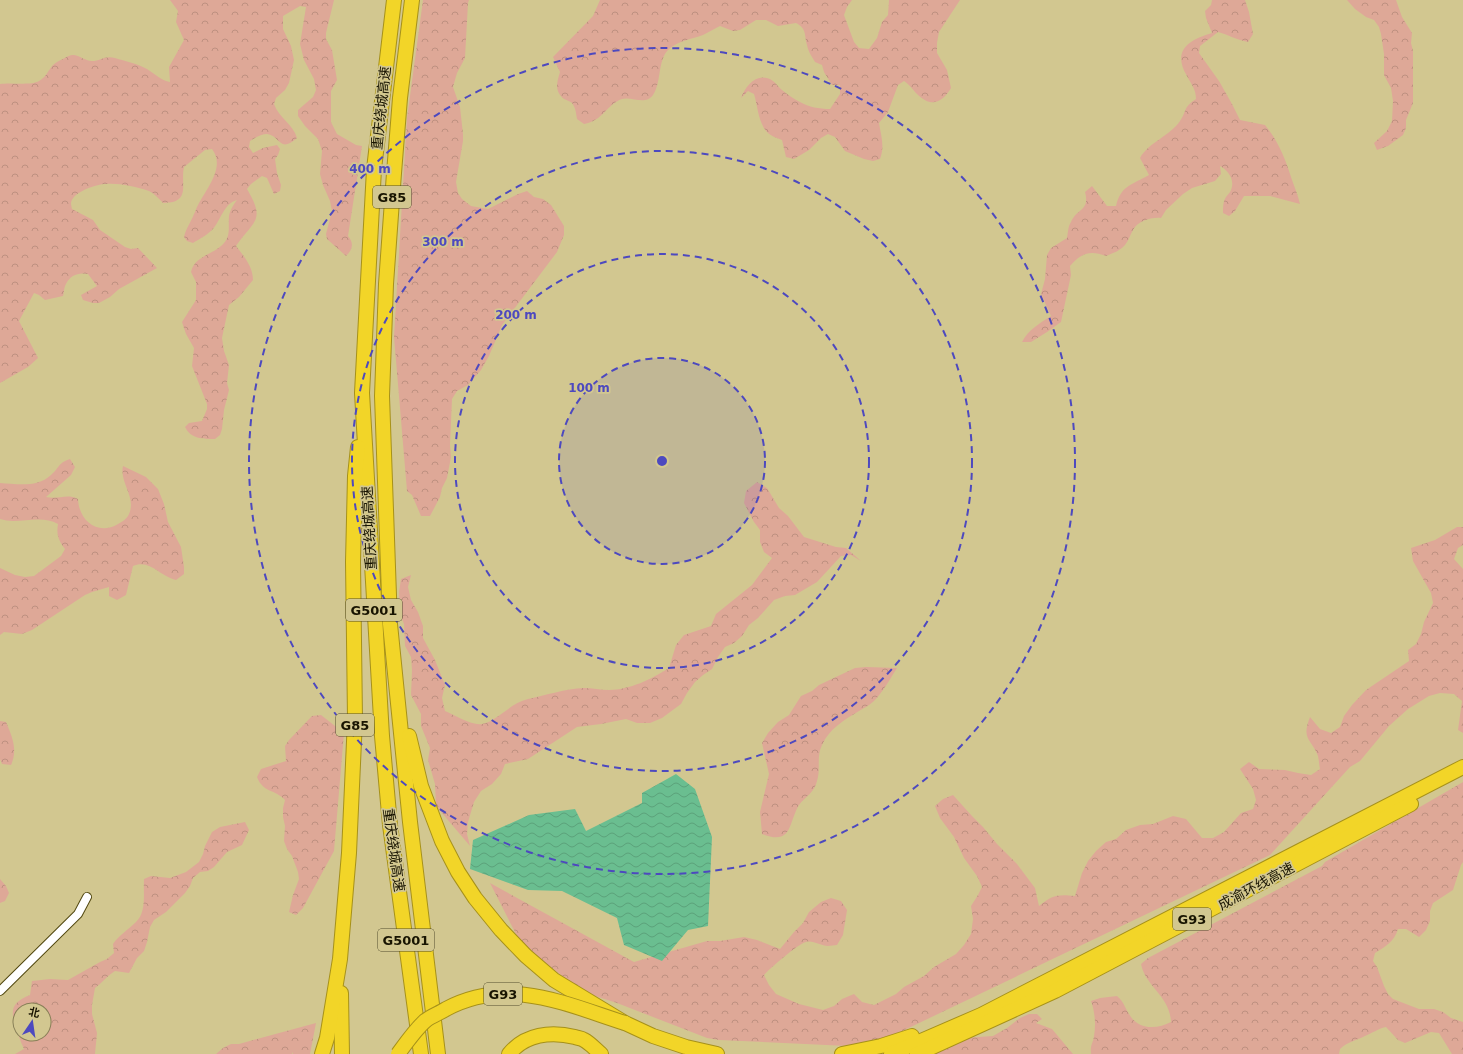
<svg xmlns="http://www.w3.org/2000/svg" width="1463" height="1054" font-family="'DejaVu Sans','Noto Sans SC',sans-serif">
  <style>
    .forest { fill: url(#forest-crowns); fill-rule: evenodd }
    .water { fill: url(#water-waves) }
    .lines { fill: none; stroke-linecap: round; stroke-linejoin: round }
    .street-casing { stroke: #524810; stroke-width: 10 }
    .highway-casing { stroke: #a6911a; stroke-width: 16 }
    .street { stroke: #fff; stroke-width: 8 }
    .highway { stroke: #f2d528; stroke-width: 14 }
    .highway-bridge-casing { stroke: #a6911a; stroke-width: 16; stroke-linecap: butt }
    .highway-bridge { stroke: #f2d528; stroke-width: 14 }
    .ring { fill: none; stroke: #4d49bf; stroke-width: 2; stroke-dasharray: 7 5 }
    .labels { text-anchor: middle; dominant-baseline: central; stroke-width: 3.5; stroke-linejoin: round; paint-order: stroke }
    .shield { fill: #d2c790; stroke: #504a2c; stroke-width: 1 }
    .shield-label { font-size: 13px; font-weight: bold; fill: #181401 }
    .street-label { font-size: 14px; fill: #181401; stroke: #d2c790 }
    .centre { fill: #4d49bf; stroke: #d2c790; stroke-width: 2 }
    .ring-label { font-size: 12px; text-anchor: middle; font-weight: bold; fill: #4d49bf; stroke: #d2c790; stroke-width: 3.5; stroke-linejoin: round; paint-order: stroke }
  </style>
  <defs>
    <pattern id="forest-crowns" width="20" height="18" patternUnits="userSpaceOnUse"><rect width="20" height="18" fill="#dea897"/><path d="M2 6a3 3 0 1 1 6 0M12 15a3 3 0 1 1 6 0" fill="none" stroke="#be9080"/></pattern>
    <pattern id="water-waves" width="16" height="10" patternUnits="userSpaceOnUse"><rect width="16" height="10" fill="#6abe90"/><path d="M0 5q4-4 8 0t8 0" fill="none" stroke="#5ba27a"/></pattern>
  </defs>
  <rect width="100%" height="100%" fill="#d2c790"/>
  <!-- forest -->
  <g class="forest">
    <path d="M170,0H334L326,33V39L332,50L337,80L331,91V122L337,134L356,145L362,146L348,236C354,243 353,249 346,256L327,239L326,234L332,211L330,201L323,185L320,174L322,151L318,139L305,126L298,116V110L313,97L316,90L314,79L304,60L300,44L306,7L300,6L283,16V29L291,46L294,60L289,83L285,90L276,98L274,104C279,118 293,124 297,138C279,154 280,135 267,134C262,134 254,138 250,141L249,147L253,153L263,148L277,145L280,149L278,155L275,159L277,173L281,185L280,191L274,194L267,178L262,176L251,184L247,189C266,221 254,220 236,246C244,256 253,267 253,280L239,297L229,305L222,338L224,351L229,365L227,383L229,390L224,410L222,429L220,435L215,439C202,439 191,439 185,427L189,423L202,421L207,409V404L192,366L194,348L186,334L182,322L196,300V282L191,272C195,255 214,255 224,243C231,235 228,226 229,216C230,210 234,204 237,200C223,204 221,221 212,230C206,236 199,239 193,243L187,241L184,237C186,228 191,222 194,214C196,211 196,208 198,205C206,189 226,167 212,149L205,150L184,167C180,184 192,203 163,203C159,199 155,194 149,191C136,187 120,183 106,184C97,184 71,192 71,204C71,204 72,209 72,209L93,220L100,230L125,247L131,249L138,248L157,268L119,289L110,297L99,303H93L83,300L81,295L97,286L88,274C79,272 70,275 66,284C64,287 64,293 63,296L45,300L39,295L34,293L19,321L38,358L28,367L0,383V84C11,82 31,86 39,81C51,74 47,65 63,59C67,57 69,55 74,55C80,56 86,61 92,61C100,61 105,55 115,58C125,61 138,64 147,69C155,74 162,81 170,82L169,67L184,40L176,22L178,11Z"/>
    <polygon points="423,0 469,0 468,3 465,58 457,73 453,87 460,107 463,134 463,141 456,182 458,193 462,199 471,206 488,209 518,194 527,191 534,197 543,199 551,205 564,226 564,235 557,252 502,325 489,356 481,370 468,385 457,391 452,399 450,445 451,457 447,478 442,488 440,497 430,516 421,516 412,495 407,491 394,337 407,118"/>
    <path d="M600,0H852L847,7L844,15L854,42L859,48L869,49L877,38L882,22L888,15L889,0H960L939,32L937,43V53L947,70L951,88C942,103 931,108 917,94C912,89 911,86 904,81L898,85L888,112L879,123C881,136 885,146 880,159L873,161L864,159L845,151L835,137L828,134L821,138L809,150L794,159L786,157L782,140C777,138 771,136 768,133C758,123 758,107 754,94L748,91L741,98C746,85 758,71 773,81C776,83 779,88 782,90C787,94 794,99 800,102C809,107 819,109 830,109L840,94V85H832L824,72L822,65L815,62C812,57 808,51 807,45C804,34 807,29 796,23L778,26L766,20H756L740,30L733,31L720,26C714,29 709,32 703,35C692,39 678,41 669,49C657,60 662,82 653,95C645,106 632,96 622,99C607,104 603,121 584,124L577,119C576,114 576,108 572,103C570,101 566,100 564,99C554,91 557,82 560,72L553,57L593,16Z"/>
    <path d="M1212,0H1245L1249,12L1253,34L1248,42C1237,40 1229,35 1218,32L1200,46L1199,53L1219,81L1232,104L1240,120L1265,125C1278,141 1285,158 1291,177C1294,186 1298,195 1300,204L1270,196H1244L1235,211L1229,216L1223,213C1223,208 1223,201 1226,197C1227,195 1229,194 1230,192C1236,181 1229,171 1220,166L1221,174L1215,181L1192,188L1183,194L1166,210L1161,218C1151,217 1138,221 1133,230C1130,235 1129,240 1125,245C1120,251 1113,253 1106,256C1090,250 1081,253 1070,266L1071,275L1061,322L1047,332L1031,342H1022C1028,330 1040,323 1051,316L1041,294L1045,279L1047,255L1051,248L1067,238C1068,233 1068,226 1071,222C1077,208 1090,211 1085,192L1092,186L1107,206H1116C1121,185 1132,185 1149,175L1140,158C1149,142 1170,136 1180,121C1187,111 1183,107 1196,99C1196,89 1191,84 1187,76C1172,51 1188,40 1212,33L1206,18L1205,11L1211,5Z"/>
    <polygon points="1347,0 1396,0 1402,17 1412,33 1411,43 1413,51 1413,103 1406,120 1406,128 1403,135 1388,146 1377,150 1374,143 1387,131 1392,121 1393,101 1391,88 1384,75 1384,54 1381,34 1379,27 1374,20 1366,17 1355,9"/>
    <path d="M70,459L75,467L71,475L46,497C59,500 66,493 78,499C79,521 98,536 118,524C122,522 126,519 128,516C138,498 119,483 123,466L146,477L158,489L164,504L168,522L181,547L184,567V574L176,580C159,576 150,559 133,566L126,595L117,600L109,596V587L92,592L85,595L32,630L22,634L4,632L0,635V568L15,575L25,577L34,576L61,556L65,549C59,541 56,535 58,524C44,516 29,521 13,521C9,521 4,520 0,519V483C17,484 37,488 51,475C60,467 58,463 70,459Z"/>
    <path d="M757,482L767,488L779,508L788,516L804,537L836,547L846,548L861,561L851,555L841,556L817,582L795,595L785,596L774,600L758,618L749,625L742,636L734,643L725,647L718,657L712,669L703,675L695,682L687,693L681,704L662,718L650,723H637L626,719L601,724L577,727L528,759L505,764L501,774L492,784L481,791L474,802L468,822L467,834L470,846L436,806L435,784L428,760L430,748L421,726V714L411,695L412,670L411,657L405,646L404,624L400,614L399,592L401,579L411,575L408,587L411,600L418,612L423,626V638L435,660L445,685L442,698L445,711C454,715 473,726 482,724C499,720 510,703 528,699C546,695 565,689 584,688C592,688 601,690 609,690C629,690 652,679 669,668L676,645L684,635L711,626L716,614L752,585L772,558L764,552L760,542V530L754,522L744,503L746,491Z"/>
    <path d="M1457,527H1463V545L1458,548L1454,559L1463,569V733L1458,730L1462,701L1454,694L1440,693L1429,696L1408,709L1389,726L1360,761L1350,767L1270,855L869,1047L719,1040L707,1038L617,1003L595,996L569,981L533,954L520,942L490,883L634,962L707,941H720L744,937L757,940L780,949L794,932L803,923L809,912L821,902L831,898L841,901L847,910L843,935L837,945C834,945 831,946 828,946C821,946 813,940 806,942C799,943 769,969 764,975L769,985L776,994L799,1004L823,1010L834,1006L842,999L854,994L862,1002L874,1005L896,994L904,987L924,976L934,967L956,954L964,945L971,934L973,919L971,906L978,895L982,887L977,876L964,858L954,837L940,818L935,806L943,799L953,795L972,816L983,827L997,844L1017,864L1035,888L1039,906C1052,895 1058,894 1075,896L1082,873L1088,861L1096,851L1106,842L1116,839L1126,830L1140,825L1153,824L1173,816L1186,819L1202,838H1213L1224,832L1241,813L1253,809L1256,800L1253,789L1240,769L1249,762L1259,769L1285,770L1298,773L1311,775L1320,769C1319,765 1319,760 1318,756C1311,738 1301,740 1310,717L1320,729L1331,733L1340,727L1344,716L1352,705L1366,690L1409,661L1408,650L1416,644L1421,634L1424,622L1433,603L1431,593L1413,561L1411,548L1435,540Z"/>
    <path d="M866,667L897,668C890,679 883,692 874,701C870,705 864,708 859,711C844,720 829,729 822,745C816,757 821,769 817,781C815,792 805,797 799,805C788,823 793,846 762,834L760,812L769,774L762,743L768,733L778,722L789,715L801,696L812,691L819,685L855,668Z"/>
    <path d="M321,715L344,733L334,851L303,908L296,915L289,912L293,895L299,879L298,872L292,856L287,849L284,841L285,826L283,817V808L285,800C275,789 263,793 257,777L261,769L286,761L285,746L289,740L312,716Z"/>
    <path d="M0,721L6,722C12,736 18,750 11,765L2,764L0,759Z"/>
    <path d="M1463,782V862L1461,865L1453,890L1433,903L1430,911V921L1426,930L1419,937L1406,929H1398C1394,942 1386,946 1375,953L1373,961L1377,967L1384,986L1388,994L1393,999L1419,1009H1434L1443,1012L1451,1018L1463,1022V1054H1452L1439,1033L1431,1032L1405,1043L1398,1040L1386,1027C1377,1029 1373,1033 1365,1036C1355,1041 1349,1041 1340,1049L1339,1054H1091C1090,1044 1093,1044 1094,1036C1096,1025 1095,1012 1091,1001L1100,998L1117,996C1125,1003 1125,1009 1131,1017C1140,1030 1158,1029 1171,1022C1170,996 1145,986 1141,964L1148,958L1322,866L1325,862Z"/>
    <path d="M245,822L249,830L242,845L227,852L214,867L208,871L200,872L193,878L190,886L185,893L166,912L154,920L150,927L147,942L144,951L137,958L129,973L115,971C107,976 102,983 95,988L92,1005V1014L97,1033L95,1054H15L24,1049C20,1041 18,1033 15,1025C10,1008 13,1002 30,995L32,981L50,979L68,980L100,962L107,959L114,953L113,944C119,935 128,930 136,922C147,912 143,892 144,879L151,876L170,878L186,872L199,862L203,854L205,846L212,832L220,827ZM20,1010H44V1034H20Z"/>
    <polygon points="0,879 6,886 9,893 5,901 0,903"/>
    <polygon points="1029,1014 1037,1014 1042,1019 1036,1023 1052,1029 1073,1054 920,1054 964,1038 993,1036 1007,1028 1020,1018"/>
    <polygon points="316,1023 310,1054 293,1054 293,1052 292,1054 216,1054 223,1048 231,1044 239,1044 257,1039"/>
  </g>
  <!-- water -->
  <polygon class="water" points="676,774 695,789 712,837 708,926 688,930 662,961 624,945 617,918 562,891 528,890 470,869 473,840 529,815 575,809 586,831 642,803 642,793"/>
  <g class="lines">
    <defs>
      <polyline id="street" points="0,991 78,914 87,897"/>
      <g id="highway">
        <polyline points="394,0 374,169 362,393 382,736 390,825 421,1054"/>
        <polyline points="412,0 400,98 394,173 386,284 382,396 390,624 410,822 438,1054"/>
        <polyline points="409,736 421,786 442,841 458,872 475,898 501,930 526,956 554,980 625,1023 653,1036 686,1047 717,1054"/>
        <polyline points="341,993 342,1054"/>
        <polyline points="322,1054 327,1038 340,959 349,853 355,719 353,562 355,476 358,447"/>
        <path d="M509,1054C525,1034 551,1031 575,1037C577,1038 581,1038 584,1040C590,1043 596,1050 601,1054"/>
        <polyline points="842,1054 881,1046 912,1036"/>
        <polyline points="891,1054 981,1015 1463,767"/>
        <polyline points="917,1054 1055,991 1411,804"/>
      </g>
    </defs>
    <!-- street casing -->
    <use href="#street" class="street-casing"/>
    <!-- highway casing -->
    <use href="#highway" class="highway-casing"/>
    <!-- street -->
    <use href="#street" class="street"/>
    <!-- highway -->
    <use href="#highway" class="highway"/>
    <defs>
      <path id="highway-bridge" d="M398,1054C406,1043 415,1030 425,1021C431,1016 440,1013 446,1009C508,976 565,1004 625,1023"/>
    </defs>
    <!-- highway-bridge casing -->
    <use href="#highway-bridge" class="highway-bridge-casing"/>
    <!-- highway-bridge -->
    <use href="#highway-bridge" class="highway-bridge"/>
  </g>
  <!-- distance rings -->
  <circle cx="662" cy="461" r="103" fill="#4d49bf" fill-opacity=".12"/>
  <g class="ring">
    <circle cx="662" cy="461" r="103"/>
    <circle cx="662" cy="461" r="207"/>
    <circle cx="662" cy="461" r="310"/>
    <circle cx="662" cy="461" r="413"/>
  </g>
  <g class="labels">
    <!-- shield labels -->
    <g class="shield">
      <rect x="373" y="186" width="38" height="22" rx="3"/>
      <rect x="346" y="599" width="56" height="22" rx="3"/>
      <rect x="336" y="714" width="38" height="22" rx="3"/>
      <rect x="1173" y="908" width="38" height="22" rx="3"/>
      <rect x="378" y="929" width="56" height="22" rx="3"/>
      <rect x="484" y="983" width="38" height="22" rx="3"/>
    </g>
    <g class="shield-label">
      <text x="392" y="197">G85</text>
      <text x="374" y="610">G5001</text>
      <text x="355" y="725">G85</text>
      <text x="1192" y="919">G93</text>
      <text x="406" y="940">G5001</text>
      <text x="503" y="994">G93</text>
    </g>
    <!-- street labels -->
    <g class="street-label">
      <text transform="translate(381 108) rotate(-84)">重庆绕城高速</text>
      <text transform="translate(369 528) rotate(-93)">重庆绕城高速</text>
      <text transform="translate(394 850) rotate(82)">重庆绕城高速</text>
      <text transform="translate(1256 886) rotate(-28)">成渝环线高速</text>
    </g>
  </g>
  <circle cx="662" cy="461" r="6" class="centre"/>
  <g class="ring-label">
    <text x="370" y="173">400 m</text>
    <text x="443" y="246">300 m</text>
    <text x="516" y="319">200 m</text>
    <text x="589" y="392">100 m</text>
  </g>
  <!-- north arrow -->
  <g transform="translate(32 1022) rotate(13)"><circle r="19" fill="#d2c790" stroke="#887f57"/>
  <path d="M0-3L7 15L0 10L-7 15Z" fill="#4d49bf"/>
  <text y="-6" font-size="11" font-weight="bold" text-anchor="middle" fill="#181401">北</text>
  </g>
</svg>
